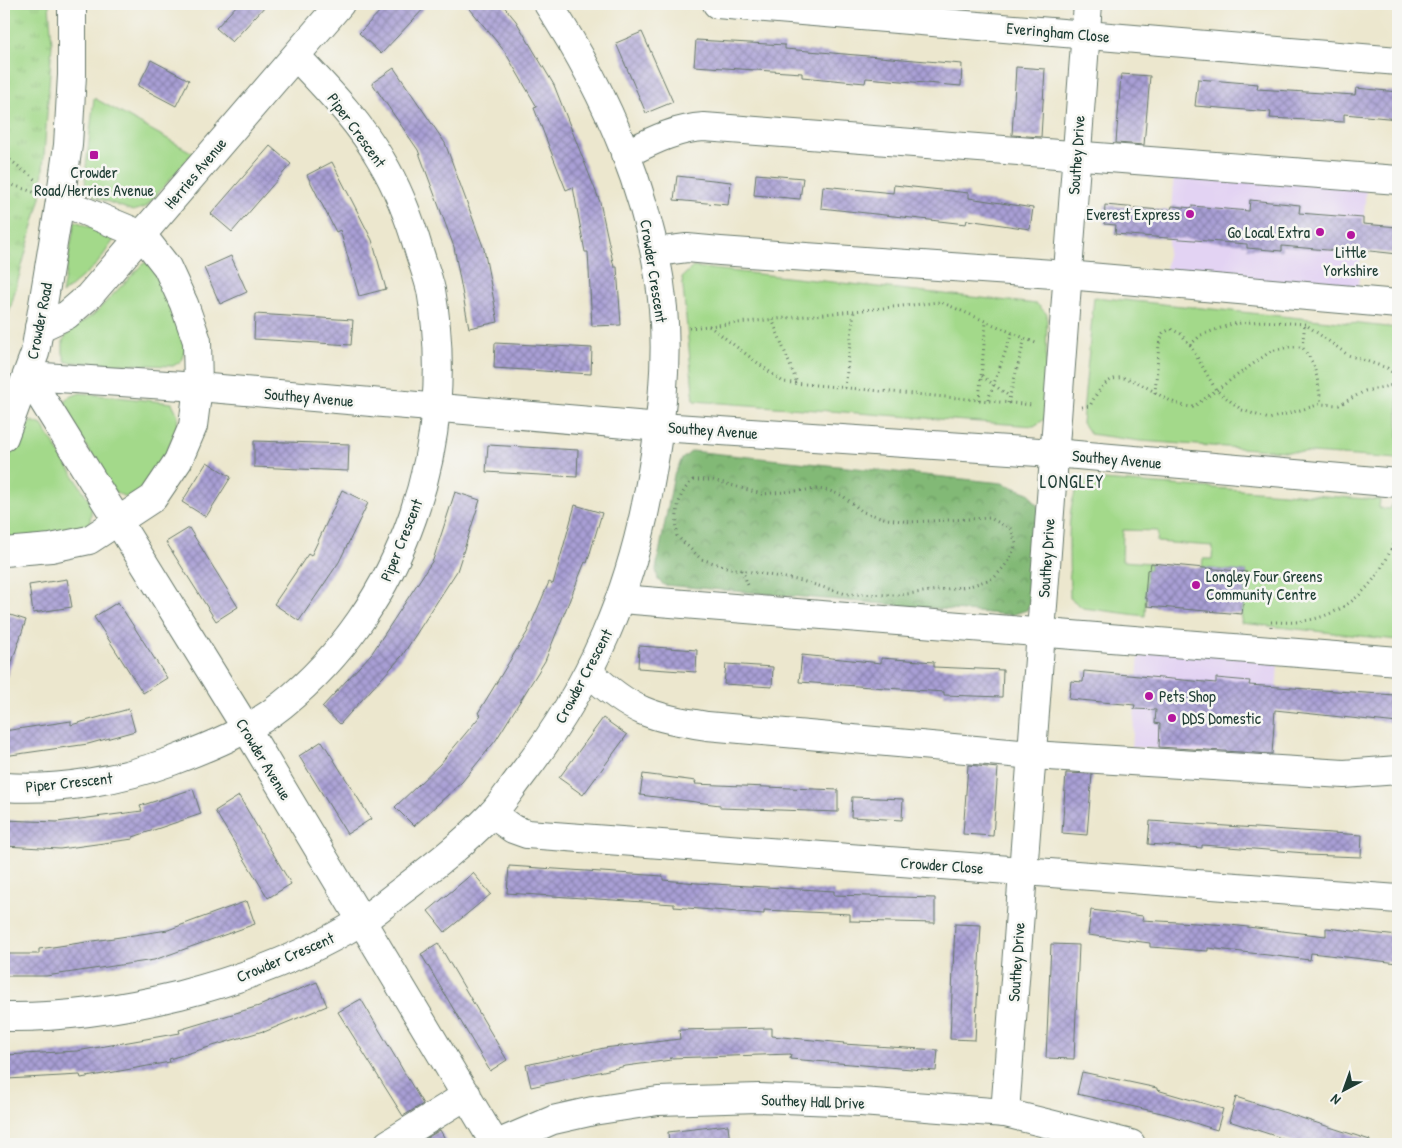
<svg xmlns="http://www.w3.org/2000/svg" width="1402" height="1148" font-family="'Patrick Hand',sans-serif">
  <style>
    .built { fill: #e3d3f3 }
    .grass { fill: #a3d98a; stroke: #618b5f }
    .forest { fill: url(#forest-crowns); stroke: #507b55 }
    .park { fill: url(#park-tufts); stroke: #618b5f }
    .building { fill: url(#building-cross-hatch) }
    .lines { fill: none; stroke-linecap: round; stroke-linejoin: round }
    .minor-casing { stroke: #67786a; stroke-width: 30 }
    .path { stroke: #67786a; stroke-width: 3; stroke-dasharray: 1 4; stroke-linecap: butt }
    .minor { stroke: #fff; stroke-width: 28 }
    .poi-dot { fill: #b5179e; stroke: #f6f6f2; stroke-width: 2 }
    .labels { text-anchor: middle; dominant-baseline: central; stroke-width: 5; stroke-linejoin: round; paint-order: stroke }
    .street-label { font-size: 16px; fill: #1f3d34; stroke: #f6f6f2 }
    .poi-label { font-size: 16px; fill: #1f3d34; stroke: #f6f6f2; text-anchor: start }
    .neighbourhood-label { font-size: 18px; letter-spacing: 1px; fill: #1f3d34; stroke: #f6f6f2 }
  </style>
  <defs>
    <pattern id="forest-crowns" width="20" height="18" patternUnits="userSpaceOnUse" patternTransform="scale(1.25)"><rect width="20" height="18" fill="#82b976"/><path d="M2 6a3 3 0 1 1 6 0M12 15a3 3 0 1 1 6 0" fill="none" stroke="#6a9862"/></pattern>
    <pattern id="park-tufts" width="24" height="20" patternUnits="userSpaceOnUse" patternTransform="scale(1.25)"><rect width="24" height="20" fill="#a3d98a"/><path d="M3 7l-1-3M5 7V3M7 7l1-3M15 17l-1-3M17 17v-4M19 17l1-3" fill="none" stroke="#8cbb78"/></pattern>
    <pattern id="building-cross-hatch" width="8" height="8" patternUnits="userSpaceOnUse" patternTransform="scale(1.25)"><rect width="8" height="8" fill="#a99fd5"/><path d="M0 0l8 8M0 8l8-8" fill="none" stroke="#8983ae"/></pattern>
  </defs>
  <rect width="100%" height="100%" fill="#f6f6f2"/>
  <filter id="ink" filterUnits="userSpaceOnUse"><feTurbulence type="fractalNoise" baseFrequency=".02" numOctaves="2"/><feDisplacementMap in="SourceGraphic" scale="10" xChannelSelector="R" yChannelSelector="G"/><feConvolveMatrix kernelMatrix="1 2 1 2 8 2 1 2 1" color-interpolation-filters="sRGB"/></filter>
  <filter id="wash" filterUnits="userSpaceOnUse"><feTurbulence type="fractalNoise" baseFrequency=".0096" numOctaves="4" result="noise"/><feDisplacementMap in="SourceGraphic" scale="20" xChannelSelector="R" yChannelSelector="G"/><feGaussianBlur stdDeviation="1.12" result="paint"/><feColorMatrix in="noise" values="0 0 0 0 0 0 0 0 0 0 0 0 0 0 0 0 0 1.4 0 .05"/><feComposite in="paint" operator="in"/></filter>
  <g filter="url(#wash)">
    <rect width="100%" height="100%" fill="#ece7ce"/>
    <!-- built -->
    <g class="built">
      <polygon points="1175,161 1367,177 1357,300 1165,284"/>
      <polygon points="1140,640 1279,651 1271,758 1132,747"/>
    </g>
    <!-- grass -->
    <g class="grass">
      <polygon points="94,98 193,153 146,207 133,211 95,197 86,189 85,176"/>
      <polygon points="75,221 116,237 97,264 62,294"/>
      <polygon points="145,262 156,269 186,347 181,361 173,366 66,362 63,353 63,340 72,329 93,315"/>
      <polygon points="693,267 1037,304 1047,314 1045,419 1034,426 694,401 682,277"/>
      <polygon points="1094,297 1398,328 1398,459 1140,441 1090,434 1082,423"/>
      <polygon points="80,393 172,403 178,415 177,427 161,465 139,494 125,497 114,491 63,408 67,398"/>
      <path d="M32,421L42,425L92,505L90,521L83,529L23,540L4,537C4,500 0,449 32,421Z"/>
      <path d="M1089,479L1380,500L1379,508L1390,509L1393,503L1398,505V640L1241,623L1247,572L1202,568L1203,559H1212L1213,546L1157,542L1158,531L1123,530L1122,561L1151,563L1150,569L1147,570L1145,616L1083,608L1070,598C1070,572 1066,520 1074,496C1076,488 1083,484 1089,479Z"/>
    </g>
    <!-- forest -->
    <polygon class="forest" points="692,451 1002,483 1029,493 1040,510 1035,590 1027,610 1011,615 664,585 658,580 656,569 674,475 682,459"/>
    <!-- park -->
    <polygon class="park" points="4,4 49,4 52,44 41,197 4,331"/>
    <g id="blocks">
      <!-- building -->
      <g class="building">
        <polygon points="238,4 267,4 232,42 216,28"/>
        <polygon points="387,4 428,4 381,54 359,33"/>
        <polygon points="466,4 502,4 516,21 554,85 600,202 614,267 617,267 621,325 592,326 588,252 585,252 573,187 566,190 534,108 537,107 505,52"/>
        <polygon points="642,32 673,102 646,113 616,43"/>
        <polygon points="696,40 785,45 785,49 962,64 961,86 866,78 865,83 802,77 802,73 694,66"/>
        <polygon points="151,60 189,80 176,106 138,86"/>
        <polygon points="1016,67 1045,69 1041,137 1012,135"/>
        <polygon points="394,68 445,143 484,249 498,322 469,328 454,247 418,150 372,83"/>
        <polygon points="1121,74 1150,76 1144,145 1116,143"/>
        <polygon points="1198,79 1258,84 1257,89 1355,95 1356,88 1398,92 1398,119 1344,114 1344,122 1289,119 1270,118 1271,112 1195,106"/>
        <polygon points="270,146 291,164 232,232 211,214"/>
        <polygon points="332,162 372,240 386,289 359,296 340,230 336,232 307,175"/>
        <polygon points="756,174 803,178 800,199 754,195"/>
        <polygon points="677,176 731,182 728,205 674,200"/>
        <polygon points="894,185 969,193 969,198 1033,208 1030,229 967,220 966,224 821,208 823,186 893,193"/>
        <polygon points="1250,200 1300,205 1299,213 1363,218 1363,224 1398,227 1398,254 1361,250 1361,253 1282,246 1282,251 1247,248 1247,244 1115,234 1116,225 1104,224 1105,205 1171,211 1172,206 1192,208 1192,206 1249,211"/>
        <polygon points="231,256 247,292 220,304 204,268"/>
        <polygon points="255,314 353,320 351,345 254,339"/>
        <polygon points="495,343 592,348 591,374 494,368"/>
        <polygon points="254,441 349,444 348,471 254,467"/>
        <polygon points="488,445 578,450 577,477 486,472"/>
        <polygon points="207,462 231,477 206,517 182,502"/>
        <polygon points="342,490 368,503 339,562 299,621 274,604 308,554 311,556"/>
        <polygon points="455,492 480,500 457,571 402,656 340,724 322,707 372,653 433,560"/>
        <polygon points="575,505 602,513 587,563 585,562 545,661 496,740 462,782 414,826 395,807 440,764 481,715 478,713 528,631 549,582 553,584"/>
        <polygon points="189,528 238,607 216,621 166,542"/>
        <polygon points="1151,563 1247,572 1242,614 1147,606 1147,598 1145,598 1147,570 1150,569"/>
        <polygon points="67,579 72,607 33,613 29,585"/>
        <polygon points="118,602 167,678 143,693 94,617"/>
        <polygon points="4,613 26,620 7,677 4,677"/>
        <polygon points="639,646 697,650 696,672 638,668"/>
        <polygon points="802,655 881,663 881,658 934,662 934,667 1003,670 1002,697 944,695 944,692 799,682"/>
        <polygon points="726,664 773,667 772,687 724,684"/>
        <polygon points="1084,671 1216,683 1216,678 1250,681 1249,685 1395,695 1394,704 1398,704 1398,723 1275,710 1272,754 1159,747 1160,724 1155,723 1156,710 1134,709 1135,705 1069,699 1071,681 1083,682"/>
        <polygon points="129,709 135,731 88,744 4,756 4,731 71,721 71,725"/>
        <polygon points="603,718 627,735 583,795 559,778"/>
        <polygon points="322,741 371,819 347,834 299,756"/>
        <polygon points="968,765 998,768 993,836 963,834"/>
        <polygon points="1066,773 1092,774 1087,835 1062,833"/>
        <polygon points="643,774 696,781 695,784 838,790 838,812 720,808 720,805 640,795"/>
        <polygon points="193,789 201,814 133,837 133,839 60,849 4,846 4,820 57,822 142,811 140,806"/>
        <polygon points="239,796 291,884 268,898 215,811"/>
        <polygon points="852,797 903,799 902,820 851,817"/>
        <polygon points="1150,821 1362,835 1361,857 1306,855 1306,853 1202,845 1202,848 1148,844"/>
        <polygon points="509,866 663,876 663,880 697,883 834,891 834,895 935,898 935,923 850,921 850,914 764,910 764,914 674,907 674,904 507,893"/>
        <polygon points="473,873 491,894 445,932 428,911"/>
        <polygon points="247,901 255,924 154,960 46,976 4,976 4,954 39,954 39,949 168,930"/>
        <polygon points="1091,910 1143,916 1142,920 1230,925 1326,936 1326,928 1398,936 1398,963 1311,953 1310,960 1208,948 1208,951 1150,947 1150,943 1088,935"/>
        <polygon points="955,924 981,925 975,1040 950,1039"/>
        <polygon points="438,943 507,1060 490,1071 421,954"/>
        <polygon points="1051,944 1079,945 1074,1059 1046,1058"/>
        <polygon points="317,982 327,1006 264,1032 263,1031 169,1059 170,1062 81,1078 80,1075 7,1079 6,1055 77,1051 180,1033 179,1030 259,1006"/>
        <polygon points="361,999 423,1104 403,1116 338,1012"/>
        <polygon points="772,1028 772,1036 844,1043 843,1044 938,1050 936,1071 790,1059 791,1054 670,1058 671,1060 626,1066 531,1087 526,1065 604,1048 680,1039 679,1030"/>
        <polygon points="1082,1072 1157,1088 1157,1090 1223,1109 1217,1130 1166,1114 1077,1094"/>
        <polygon points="1236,1097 1370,1140 1369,1144 1300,1144 1229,1121"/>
        <polygon points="728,1125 730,1144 669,1144 668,1132"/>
        <polygon points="440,1130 448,1144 417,1144"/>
      </g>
    </g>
  </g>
  <g filter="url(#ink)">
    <use href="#blocks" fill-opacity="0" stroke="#67786a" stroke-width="1"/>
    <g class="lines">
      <defs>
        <g id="minor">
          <polyline points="717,4 1398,61"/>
          <path d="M625,154C652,141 674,129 704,127L1398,180"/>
          <polyline points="655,252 687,248 720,251 1067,275 1398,304"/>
          <polyline points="39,328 67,315 89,296 340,4"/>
          <polyline points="28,376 198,387 660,427 1054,453 1398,483"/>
          <polyline points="28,376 246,728 495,1144"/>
          <polyline points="4,437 35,353 60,201 68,145 72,75 72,4"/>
          <polyline points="4,552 51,548 89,540 118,521 153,498 178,461 193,426 198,387 197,341 184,304 167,267 142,235 60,201"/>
          <polyline points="621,599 1398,661"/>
          <path d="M589,672C631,712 651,717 707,726L1032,755L1344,774L1398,770"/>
          <path d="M4,787C59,791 120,780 172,761C209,747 251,730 282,705C404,607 458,442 431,290C428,277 423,264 419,251C410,220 398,188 381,160C359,121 326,88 296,56"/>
          <polyline points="492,814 513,829 527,834 1398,899"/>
          <path d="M4,1017C64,1018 122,1009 180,995C242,979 303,957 358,923C374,914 389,900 404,889C434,866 464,843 491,815C502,803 511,789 521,776C591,686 632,591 651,478C661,422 668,365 663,308C653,200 607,94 548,4"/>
          <polyline points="1005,1113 1088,4"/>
          <polyline points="388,1144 467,1095"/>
          <polyline points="497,1144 553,1120 593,1111 658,1101 759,1098 861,1102 1005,1113 1131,1144"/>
        </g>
      </defs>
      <!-- minor casing -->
      <use href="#minor" class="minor-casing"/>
      <!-- path -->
      <g class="path">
        <polyline points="4,152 9,159 37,181"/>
        <polyline points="4,182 36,193"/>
        <polyline points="772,319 797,383"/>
        <polyline points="709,326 783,382 1033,405"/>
        <polyline points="689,328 941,302 1038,344"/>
        <polyline points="1190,345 1201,335 1232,324 1262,321 1305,324 1348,355 1387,368 1398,377"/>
        <polyline points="1302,347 1305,324"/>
        <polyline points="982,376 1009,396"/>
        <polyline points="845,388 854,311"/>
        <polyline points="1155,393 1159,344 1163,333 1171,329 1181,334 1190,345 1216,390 1242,410 1269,419 1321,404 1339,405 1365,391 1398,384"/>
        <polyline points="979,400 986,322"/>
        <polyline points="988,400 1012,333"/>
        <polyline points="1008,403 1025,338"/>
        <path d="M1082,407L1090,406C1120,343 1151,405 1193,407L1271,351L1289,347H1302C1317,364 1318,382 1321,404"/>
        <path d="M693,480H713L762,494L817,489L830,491L843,496L863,512L887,519L910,522L990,518L1011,529L1016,544L1009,561L994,578L970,586L899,595L846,594L802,581L730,568L701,559L677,536C676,514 676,495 693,480Z"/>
        <polyline points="742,570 748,585"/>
        <path d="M1271,627V622C1282,622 1293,623 1303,621C1353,614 1385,576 1398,529"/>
      </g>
      <!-- minor -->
      <use href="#minor" class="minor"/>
    </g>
  </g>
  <!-- markers -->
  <g class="poi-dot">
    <rect x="89" y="150" width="10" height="10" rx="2.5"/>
    <circle cx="1190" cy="214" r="5"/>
    <circle cx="1320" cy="232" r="5"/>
    <circle cx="1351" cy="235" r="5"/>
    <circle cx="1196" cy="585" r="5"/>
    <circle cx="1149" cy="696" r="5"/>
    <circle cx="1172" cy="718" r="5"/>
  </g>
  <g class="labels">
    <!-- street labels -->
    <g class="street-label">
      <text transform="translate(1058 32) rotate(5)">Everingham Close</text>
      <text transform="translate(357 130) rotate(54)">Piper Crescent</text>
      <text transform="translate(1076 155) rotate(-86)">Southey Drive</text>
      <text transform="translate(195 173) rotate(-50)">Herries Avenue</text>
      <text transform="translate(654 271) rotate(81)">Crowder Crescent</text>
      <text transform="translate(39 321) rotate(-79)">Crowder Road</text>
      <text transform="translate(309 397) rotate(5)">Southey Avenue</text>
      <text transform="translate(713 430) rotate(4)">Southey Avenue</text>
      <text transform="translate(1117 459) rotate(5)">Southey Avenue</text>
      <text transform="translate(401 540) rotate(-68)">Piper Crescent</text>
      <text transform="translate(1046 558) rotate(-86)">Southey Drive</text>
      <text transform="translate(583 676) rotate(-62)">Crowder Crescent</text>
      <text transform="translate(264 759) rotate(59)">Crowder Avenue</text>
      <text transform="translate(69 782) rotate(-6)">Piper Crescent</text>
      <text transform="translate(942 865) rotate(4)">Crowder Close</text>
      <text transform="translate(285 957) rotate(-23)">Crowder Crescent</text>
      <text transform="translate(1016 962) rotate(-86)">Southey Drive</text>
      <text transform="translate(813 1101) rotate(2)">Southey Hall Drive</text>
    </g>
    <!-- poi labels -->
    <g class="poi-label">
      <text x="94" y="172" text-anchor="middle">Crowder<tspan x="94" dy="18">Road/Herries Avenue</tspan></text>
      <text x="1180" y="214" text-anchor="end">Everest Express</text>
      <text x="1310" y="232" text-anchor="end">Go Local Extra</text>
      <text x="1351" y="252" text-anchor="middle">Little<tspan x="1351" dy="18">Yorkshire</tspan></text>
      <text x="1206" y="576">Longley Four Greens<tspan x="1206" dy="18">Community Centre</tspan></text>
      <text x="1159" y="696">Pets Shop</text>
      <text x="1182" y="718">DDS Domestic</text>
    </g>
    <!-- neighbourhood labels -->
    <g class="neighbourhood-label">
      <text x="1072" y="481">LONGLEY</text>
    </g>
  </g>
  <!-- margin -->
  <rect width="1402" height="1148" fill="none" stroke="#f6f6f2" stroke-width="20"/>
  <!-- north arrow -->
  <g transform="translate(1344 1090) rotate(221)" stroke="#f6f6f2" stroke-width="4" paint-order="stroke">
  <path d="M0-4L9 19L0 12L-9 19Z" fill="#1f3d34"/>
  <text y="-8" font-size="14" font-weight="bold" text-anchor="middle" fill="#1f3d34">N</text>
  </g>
</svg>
